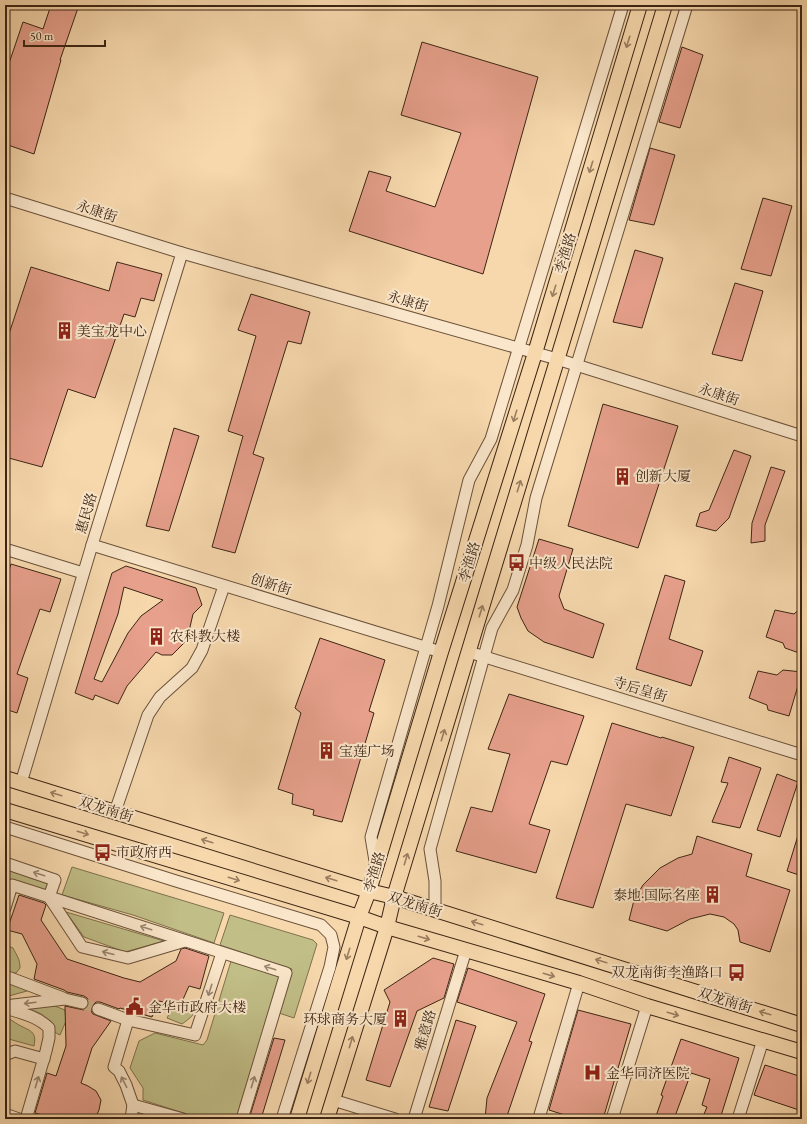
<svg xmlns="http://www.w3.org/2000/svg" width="807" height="1124" font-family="'EB Garamond','Noto Serif SC',serif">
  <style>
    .green { fill: #c1be87; stroke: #7e724d }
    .building { fill: #e7a08c; stroke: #3c2513; fill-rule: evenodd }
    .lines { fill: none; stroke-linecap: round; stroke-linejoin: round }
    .minor-tunnel { stroke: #d2b48e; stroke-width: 11; stroke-dasharray: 11 5.5; stroke-linecap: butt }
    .minor-casing { stroke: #6b523a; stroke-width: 13 }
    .major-casing { stroke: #3c2513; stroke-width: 16 }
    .minor { stroke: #fae6ca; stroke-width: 11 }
    .major { stroke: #f7d8ad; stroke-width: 14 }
    .oneway { stroke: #9a7e60 }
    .oneway2 { stroke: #9b866e }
    .labels { text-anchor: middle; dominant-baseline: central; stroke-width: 4; stroke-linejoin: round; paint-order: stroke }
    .street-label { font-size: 14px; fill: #3c2513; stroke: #fae6ca }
    .poi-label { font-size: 14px; fill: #3c2513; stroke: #fae6ca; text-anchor: start }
  </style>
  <rect width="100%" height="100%" fill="#f7d8ad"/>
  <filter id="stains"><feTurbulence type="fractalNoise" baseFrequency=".005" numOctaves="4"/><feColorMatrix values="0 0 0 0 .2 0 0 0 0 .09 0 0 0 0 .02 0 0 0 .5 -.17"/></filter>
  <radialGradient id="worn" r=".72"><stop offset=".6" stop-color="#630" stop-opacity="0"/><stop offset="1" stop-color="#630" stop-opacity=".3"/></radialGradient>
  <!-- green -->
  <g class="green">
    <polygon points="72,867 224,913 214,943 133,915 62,895"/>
    <polygon points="5,869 50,883 47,892 5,881"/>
    <polygon points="66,912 164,941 125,952 84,937"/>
    <polygon points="230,915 313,940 317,944 294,1018 279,1013 292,969 220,945"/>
    <path d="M8,946L13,948C17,956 20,959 20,968L16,973H11L5,968V947Z"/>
    <polygon points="231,961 280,976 239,1119 202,1119 143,1100 143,1088 130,1068 139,1041 155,1033 203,1045 207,1040"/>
    <polygon points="5,982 28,989 27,991 5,997"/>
    <path d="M185,1003H196C198,1013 189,1019 182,1024L167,1018L170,1012Z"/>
    <path d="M52,1005L65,1010L66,1021L60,1035C50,1031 53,1026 47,1019C40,1011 30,1010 21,1007Z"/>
    <path d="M5,1015C9,1019 14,1022 19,1025C30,1031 37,1031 34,1046L5,1038Z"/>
  </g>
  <!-- building -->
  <g class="building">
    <polygon points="51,5 79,5 60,60 61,60 34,154 5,144 5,75 23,22 43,29"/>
    <polygon points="422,42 538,77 483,274 349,231 369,171 391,177 386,191 435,207 461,133 401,115"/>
    <polygon points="682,47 703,55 680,128 659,122"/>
    <polygon points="650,148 675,155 654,225 629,220"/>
    <polygon points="763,198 792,206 771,276 741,269"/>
    <polygon points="635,250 663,258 642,328 613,322"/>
    <polygon points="117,262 162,274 154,301 141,298 135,317 124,314 95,398 68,389 42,467 5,457 5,346 31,267 109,291"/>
    <polygon points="735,283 763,291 742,361 712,354"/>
    <polygon points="251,294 310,312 301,344 288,341 253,454 264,458 235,553 212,547 243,436 228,431 256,336 238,330"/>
    <polygon points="603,404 678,426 638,548 568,526"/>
    <polygon points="174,428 199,436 169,531 146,526"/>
    <polygon points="734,450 751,456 729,518 716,531 696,526 700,513 709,510"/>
    <polygon points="771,467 785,471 765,525 765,541 751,543 752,523"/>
    <polygon points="539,539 573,549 559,596 564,609 604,624 593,658 544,642 528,631 521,618 517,607"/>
    <polygon points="11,564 61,579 50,612 40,609 17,674 28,678 17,713 5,709 5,581"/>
    <path d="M126,566L196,588L202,605L193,614L187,640L172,655H162L156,652L127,686L118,704L95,695L93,700L75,693L112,573ZM124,587L163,600L141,616L128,633L102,682L94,679L118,614Z"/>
    <polygon points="665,575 685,581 669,639 703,651 691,686 636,669"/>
    <polygon points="802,607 802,654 785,648 783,643 766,637 775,610 794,614"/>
    <polygon points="320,638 385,660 369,711 374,713 342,822 313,815 314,810 292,804 293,794 278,789 301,713 295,708"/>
    <polygon points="783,670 802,672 789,716 768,710 767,705 749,698 758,671 777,675"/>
    <polygon points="509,694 584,716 567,765 551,761 529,824 550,830 536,873 456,851 471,807 492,812 510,754 488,749"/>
    <polygon points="612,723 661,738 662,737 694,747 671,816 626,804 593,908 556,898"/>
    <polygon points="729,757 761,768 740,828 712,822 728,783 721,782"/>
    <polygon points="777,774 798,782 780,837 757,830"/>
    <polygon points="800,829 802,829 802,876 787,871"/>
    <polygon points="697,836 752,854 746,876 790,890 770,952 740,942 738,930 734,924 724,917 710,914 690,919 667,931 629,920 634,900 643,885 660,868 678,858 692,854"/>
    <polygon points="19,895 44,903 46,905 41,920 67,959 124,978 140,982 176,961 181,949 185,948 209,956 200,989 189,986 180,1006 159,1001 152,1017 120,1008 119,1009 100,1002 96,1002 92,1006 91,1011 93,1014 111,1021 92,1048 81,1083 88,1086 96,1091 101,1100 99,1110 95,1119 41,1119 42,1115 35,1113 47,1073 56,1076 66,1046 65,1006 84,1010 87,1007 89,1001 87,998 84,996 67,992 64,990 34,979 37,964 22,934 7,930"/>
    <polygon points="433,958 454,964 444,998 417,1011 390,1087 366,1080 390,1002 384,990"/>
    <polygon points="468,968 545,994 529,1041 532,1042 506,1119 485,1119 487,1098 517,1022 457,1002"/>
    <polygon points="578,1010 631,1024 603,1119 577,1119 549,1110"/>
    <polygon points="456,1020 476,1026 448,1111 429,1107"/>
    <polygon points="274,1038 285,1040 261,1119 249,1119"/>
    <polygon points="681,1039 739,1058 720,1119 702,1119 707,1107 702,1105 710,1079 691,1073 674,1119 655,1119 663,1096 661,1095"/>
    <polygon points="765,1065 802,1077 802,1111 754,1095"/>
  </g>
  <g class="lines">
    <!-- minor-tunnel -->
    <polyline class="minor-tunnel" points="82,1003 98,1009"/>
    <defs>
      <g id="minor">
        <polyline points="5,198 182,253 557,359 802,436"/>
        <polyline points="92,545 441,652"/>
        <polyline points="5,549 83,573"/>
        <polyline points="469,652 802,755"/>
        <polyline points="21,783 92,545 182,253"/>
        <polyline points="115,812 148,715 160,697 192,668 202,650 224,586"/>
        <polyline points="5,827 176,881 321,925 331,935 334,947 330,967 282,1119"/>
        <polyline points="5,863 55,880 49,897 82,947 128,958 185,941"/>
        <polyline points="376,867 371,837 438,606 469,480 491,439 623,5"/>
        <polyline points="5,908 12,885 286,973 242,1119"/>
        <polyline points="435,909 435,881 430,849 492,628 513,590 527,545 536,498 687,5"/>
        <polyline points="5,976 63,998"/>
        <polyline points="5,1006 65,999 82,1003"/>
        <path d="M5,1008C21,1013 37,1016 49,1028V1038L46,1051L26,1119"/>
        <polyline points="98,1009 128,1020 114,1067 119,1071 126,1085 133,1105 131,1119"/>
        <polyline points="128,1020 195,1035 222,953"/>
        <polyline points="5,1055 15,1051 44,1059"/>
        <polyline points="333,1100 395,1119"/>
        <polyline points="133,1105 183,1119"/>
        <polyline points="5,1114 19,1119"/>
        <polyline points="414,1119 466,950"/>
        <polyline points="542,1119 539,1118 579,983"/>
        <polyline points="612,1119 647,1006"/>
        <polyline points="738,1119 763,1040"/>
      </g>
      <g id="major">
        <polyline points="5,778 369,891 394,897 802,1025"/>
        <polyline points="5,810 359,917 387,927 579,983 647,1006 802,1052"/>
        <polyline points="297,1119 359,917 369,891 441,652 535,353 640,5"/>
        <polyline points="327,1119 387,927 394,897 665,5"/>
      </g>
    </defs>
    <!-- minor casing -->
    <use href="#minor" class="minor-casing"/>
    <!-- major casing -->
    <use href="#major" class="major-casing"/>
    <!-- minor -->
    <use href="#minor" class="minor"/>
    <!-- major -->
    <use href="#major" class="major"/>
  </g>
  <!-- one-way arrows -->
  <defs><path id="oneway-shaft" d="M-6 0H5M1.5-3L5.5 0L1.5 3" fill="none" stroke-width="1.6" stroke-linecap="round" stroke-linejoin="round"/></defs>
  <g class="oneway">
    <use href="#oneway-shaft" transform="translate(628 42) rotate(107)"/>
    <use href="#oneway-shaft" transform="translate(591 167) rotate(107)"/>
    <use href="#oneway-shaft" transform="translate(554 291) rotate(107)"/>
    <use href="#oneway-shaft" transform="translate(515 416) rotate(107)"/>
    <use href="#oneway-shaft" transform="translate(519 486) rotate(-73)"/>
    <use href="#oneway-shaft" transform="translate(481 611) rotate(-73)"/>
    <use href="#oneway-shaft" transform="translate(443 735) rotate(-73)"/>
    <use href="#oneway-shaft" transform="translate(56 794) rotate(-163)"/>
    <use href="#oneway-shaft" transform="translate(83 833) rotate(17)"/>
    <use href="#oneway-shaft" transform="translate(207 841) rotate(-163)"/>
    <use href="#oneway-shaft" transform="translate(406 859) rotate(-73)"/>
    <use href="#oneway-shaft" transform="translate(234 879) rotate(17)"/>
    <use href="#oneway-shaft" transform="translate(331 879) rotate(-163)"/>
    <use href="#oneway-shaft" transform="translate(477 923) rotate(-163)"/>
    <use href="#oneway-shaft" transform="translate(424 938) rotate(16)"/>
    <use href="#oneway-shaft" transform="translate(348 954) rotate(107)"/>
    <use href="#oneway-shaft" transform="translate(601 961) rotate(-163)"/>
    <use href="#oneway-shaft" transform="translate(549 975) rotate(16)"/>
    <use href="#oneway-shaft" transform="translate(765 1013) rotate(-163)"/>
    <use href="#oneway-shaft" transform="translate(673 1014) rotate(16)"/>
    <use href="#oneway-shaft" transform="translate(351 1042) rotate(-73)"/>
    <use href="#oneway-shaft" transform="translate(309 1078) rotate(107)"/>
  </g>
  <g class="oneway2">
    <use href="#oneway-shaft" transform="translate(39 874) rotate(-162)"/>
    <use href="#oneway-shaft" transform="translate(146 928) rotate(-162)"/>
    <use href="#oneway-shaft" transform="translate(108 953) rotate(-165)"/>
    <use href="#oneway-shaft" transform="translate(270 968) rotate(-162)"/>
    <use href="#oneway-shaft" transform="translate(210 990) rotate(108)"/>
    <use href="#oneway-shaft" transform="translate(30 1003) rotate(173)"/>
    <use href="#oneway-shaft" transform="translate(37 1082) rotate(-73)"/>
    <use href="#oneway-shaft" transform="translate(124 1082) rotate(-117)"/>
    <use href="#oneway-shaft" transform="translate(253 1082) rotate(-73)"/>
  </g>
  <!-- icons -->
  <defs>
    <symbol id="building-bare" viewBox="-9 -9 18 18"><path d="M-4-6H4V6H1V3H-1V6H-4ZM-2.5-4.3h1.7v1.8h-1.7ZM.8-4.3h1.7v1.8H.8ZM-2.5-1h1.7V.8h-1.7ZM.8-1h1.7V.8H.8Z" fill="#8f2418" stroke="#fae6ca" stroke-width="2.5" paint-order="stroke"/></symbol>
    <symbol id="bus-bare" viewBox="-9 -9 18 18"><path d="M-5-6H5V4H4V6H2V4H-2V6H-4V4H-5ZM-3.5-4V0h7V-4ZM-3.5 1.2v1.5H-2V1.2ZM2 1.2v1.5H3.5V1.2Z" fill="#8f2418" stroke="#fae6ca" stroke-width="2.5" paint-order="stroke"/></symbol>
    <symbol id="civic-bare" viewBox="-9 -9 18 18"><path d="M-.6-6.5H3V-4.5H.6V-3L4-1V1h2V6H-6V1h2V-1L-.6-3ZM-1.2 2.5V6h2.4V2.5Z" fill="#8f2418" stroke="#fae6ca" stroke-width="2.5" paint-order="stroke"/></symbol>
    <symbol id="hospital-bare" viewBox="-9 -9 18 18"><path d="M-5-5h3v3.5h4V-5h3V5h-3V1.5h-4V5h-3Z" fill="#8f2418" stroke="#fae6ca" stroke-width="2.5" paint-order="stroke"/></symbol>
  </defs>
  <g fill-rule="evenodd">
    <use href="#building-bare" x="52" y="318" width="25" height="25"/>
    <use href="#building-bare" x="610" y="464" width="25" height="25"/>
    <use href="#bus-bare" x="504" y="550" width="25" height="25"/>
    <use href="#building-bare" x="144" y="624" width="25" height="25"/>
    <use href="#building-bare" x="314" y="738" width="25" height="25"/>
    <use href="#bus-bare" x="90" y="840" width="25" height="25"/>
    <use href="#building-bare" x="700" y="882" width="25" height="25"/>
    <use href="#bus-bare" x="724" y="960" width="25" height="25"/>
    <use href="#civic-bare" x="122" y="994" width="25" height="25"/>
    <use href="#building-bare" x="388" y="1006" width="25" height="25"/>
    <use href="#hospital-bare" x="580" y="1060" width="25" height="25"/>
  </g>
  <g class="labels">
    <!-- street labels -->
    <g class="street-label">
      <text transform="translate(97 211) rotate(18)">永康街</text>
      <text transform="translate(565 253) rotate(-73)">李渔路</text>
      <text transform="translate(408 301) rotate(16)">永康街</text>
      <text transform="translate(719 394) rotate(18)">永康街</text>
      <text transform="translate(86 513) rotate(-73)">惠民路</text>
      <text transform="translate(469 562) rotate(-73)">李渔路</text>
      <text transform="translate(271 584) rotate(17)">创新街</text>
      <text transform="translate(640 689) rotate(17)">寺后皇街</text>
      <text transform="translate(106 809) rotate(17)">双龙南街</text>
      <text transform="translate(374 872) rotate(-73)">李渔路</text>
      <text transform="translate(415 904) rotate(17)">双龙南街</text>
      <text transform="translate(725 1000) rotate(17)">双龙南街</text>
      <text transform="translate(425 1030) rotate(-73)">雅意路</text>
    </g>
    <!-- poi labels -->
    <g class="poi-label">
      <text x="77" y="331">美宝龙中心</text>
      <text x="635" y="476">创新大厦</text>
      <text x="529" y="563">中级人民法院</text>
      <text x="170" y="636">农科教大楼</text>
      <text x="339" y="751">宝莲广场</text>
      <text x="116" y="852">市政府西</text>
      <text x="700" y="895" text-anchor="end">泰地·国际名座</text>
      <text x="723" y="972" text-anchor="end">双龙南街李渔路口</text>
      <text x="148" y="1007">金华市政府大楼</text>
      <text x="387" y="1019" text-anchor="end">环球商务大厦</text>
      <text x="606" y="1073">金华同济医院</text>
    </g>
  </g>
  <!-- margin -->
  <rect width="807" height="1124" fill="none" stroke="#f7d8ad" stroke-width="20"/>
  <rect x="6" y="6" width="795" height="1112" fill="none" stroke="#3c2513" stroke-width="2"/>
  <rect x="10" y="10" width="787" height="1104" fill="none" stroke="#3c2513"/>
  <!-- scale -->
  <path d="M24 40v6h81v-6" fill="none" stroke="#3c2513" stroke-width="2"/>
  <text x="30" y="40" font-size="12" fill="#3c2513" stroke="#fae6ca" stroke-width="3" paint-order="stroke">50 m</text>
  <rect width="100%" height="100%" filter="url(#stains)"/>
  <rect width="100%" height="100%" fill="url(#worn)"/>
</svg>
